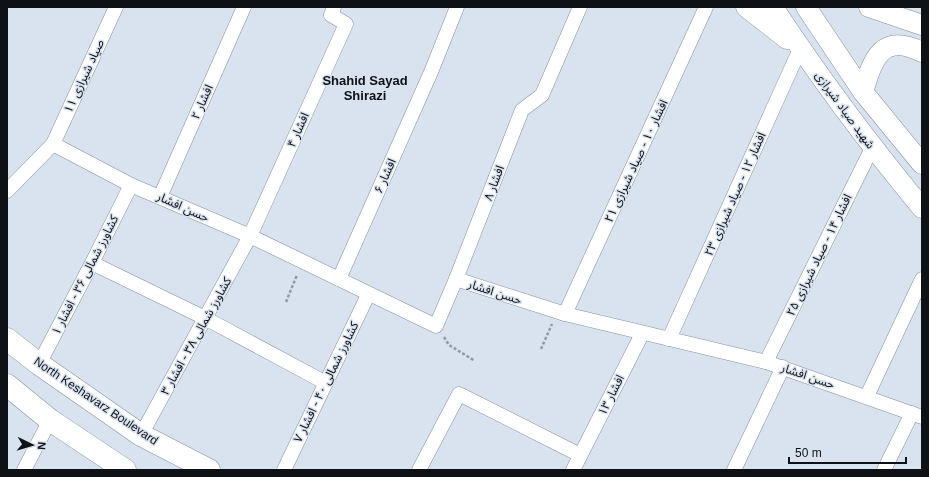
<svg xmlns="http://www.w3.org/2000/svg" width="929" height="477" font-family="Arial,'Noto Sans Arabic',sans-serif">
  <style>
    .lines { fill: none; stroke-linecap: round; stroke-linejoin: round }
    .street-casing { stroke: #87909b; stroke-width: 15 }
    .secondary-casing { stroke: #87909b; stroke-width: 21 }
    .primary-casing { stroke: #87909b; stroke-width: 23 }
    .path { stroke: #9299a3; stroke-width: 2.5; stroke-dasharray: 3 2; stroke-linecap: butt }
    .street { stroke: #fff; stroke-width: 14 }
    .secondary { stroke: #fff; stroke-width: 20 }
    .primary { stroke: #fff; stroke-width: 22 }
    .labels { text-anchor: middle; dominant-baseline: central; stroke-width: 3; stroke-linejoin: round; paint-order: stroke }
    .street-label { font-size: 12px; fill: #0e1115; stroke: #d9e3ef }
    .neighbourhood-label { font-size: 13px; font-weight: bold; fill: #0e1115; stroke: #d9e3ef }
  </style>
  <rect width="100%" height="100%" fill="#d9e3ef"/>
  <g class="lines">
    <defs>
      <g id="street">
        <polyline points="53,144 131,185 250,236 436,326 456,279 565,314 766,362 922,417"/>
        <polyline points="7,191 53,144 116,7"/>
        <polyline points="160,197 244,7"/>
        <polyline points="92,263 205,318 326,383"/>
        <polyline points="339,279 431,72 457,7"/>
        <polyline points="456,279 522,110 542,95 580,7"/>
        <polyline points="565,314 706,7"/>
        <polyline points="669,339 800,49"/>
        <polyline points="766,362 872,148"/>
        <polyline points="39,364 92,263 131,185"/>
        <polyline points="867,396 922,279"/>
        <polyline points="141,435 250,236 346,24 331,15 334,7"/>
        <polyline points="24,470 50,420"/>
        <polyline points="284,470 368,295"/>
        <polyline points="419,470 459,394 580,455"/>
        <polyline points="573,470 642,334"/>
        <polyline points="734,470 783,367"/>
        <polyline points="884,470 912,413"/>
      </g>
      <g id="secondary">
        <polyline points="746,7 787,39"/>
        <path d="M773,7C819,77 869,144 922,208"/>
        <polyline points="806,7 863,92 922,164"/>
        <polyline points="869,7 922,25"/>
        <path d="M863,92C873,59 881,32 922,52"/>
      </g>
      <g id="primary">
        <polyline points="7,339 39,364 141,435 209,470"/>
        <polyline points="7,385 50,420 125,470"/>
      </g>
    </defs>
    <!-- street casing -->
    <use href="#street" class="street-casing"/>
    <!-- secondary casing -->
    <use href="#secondary" class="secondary-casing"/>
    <!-- primary casing -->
    <use href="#primary" class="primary-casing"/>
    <!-- path -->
    <g class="path">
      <polyline points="286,302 297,275"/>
      <polyline points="444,337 449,345 475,361"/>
      <polyline points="541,349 552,324"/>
    </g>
    <!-- street -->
    <use href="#street" class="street"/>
    <!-- secondary -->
    <use href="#secondary" class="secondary"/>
    <!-- primary -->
    <use href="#primary" class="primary"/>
  </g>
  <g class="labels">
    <!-- street labels -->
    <g class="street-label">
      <text transform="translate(84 76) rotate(-65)">صیاد شیرازی ۱۱</text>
      <text transform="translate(202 102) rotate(-66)">افشار ۲</text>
      <text transform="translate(845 110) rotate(54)">شهید صیاد شیرازی</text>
      <text transform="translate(298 130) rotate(-66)">افشار ۴</text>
      <text transform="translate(636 161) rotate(-65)">افشار ۱۰ - صیاد شیرازی ۲۱</text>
      <text transform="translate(385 176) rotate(-66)">افشار ۶</text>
      <text transform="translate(494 183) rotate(-69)">افشار ۸</text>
      <text transform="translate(735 194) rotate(-66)">افشار ۱۲ - صیاد شیرازی ۲۳</text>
      <text transform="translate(183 207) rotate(24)">حسن افشار</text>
      <text transform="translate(819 255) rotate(-64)">افشار ۱۴ - صیاد شیرازی ۲۵</text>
      <text transform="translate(85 275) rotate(-63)">کشاورز شمالی ۳۶ - افشار ۱</text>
      <text transform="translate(495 292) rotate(18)">حسن افشار</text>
      <text transform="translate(196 336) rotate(-61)">کشاورز شمالی ۳۸ - افشار ۳</text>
      <text transform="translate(808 376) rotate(19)">حسن افشار</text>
      <text transform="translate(326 382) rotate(-64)">کشاورز شمالی ۴۰ - افشار ۷</text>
      <text transform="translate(611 395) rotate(-63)">افشار ۱۳</text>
      <text transform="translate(96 401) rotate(34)">North Keshavarz Boulevard</text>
    </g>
    <!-- neighbourhood labels -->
    <g class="neighbourhood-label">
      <text x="365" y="80">Shahid Sayad<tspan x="365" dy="15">Shirazi</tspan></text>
    </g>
  </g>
  <!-- border -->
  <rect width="929" height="477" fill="none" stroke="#0e1115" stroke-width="16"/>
  <!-- north arrow -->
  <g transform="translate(32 445) rotate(95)" stroke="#d9e3ef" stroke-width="3" paint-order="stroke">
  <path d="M0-3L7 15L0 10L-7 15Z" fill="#0e1115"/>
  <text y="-6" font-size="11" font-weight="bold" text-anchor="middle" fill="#0e1115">N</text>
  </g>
  <!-- scale -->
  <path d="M789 457v6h117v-6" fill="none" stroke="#0e1115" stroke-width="2"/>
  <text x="795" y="457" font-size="12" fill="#0e1115" stroke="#d9e3ef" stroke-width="3" paint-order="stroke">50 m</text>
</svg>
